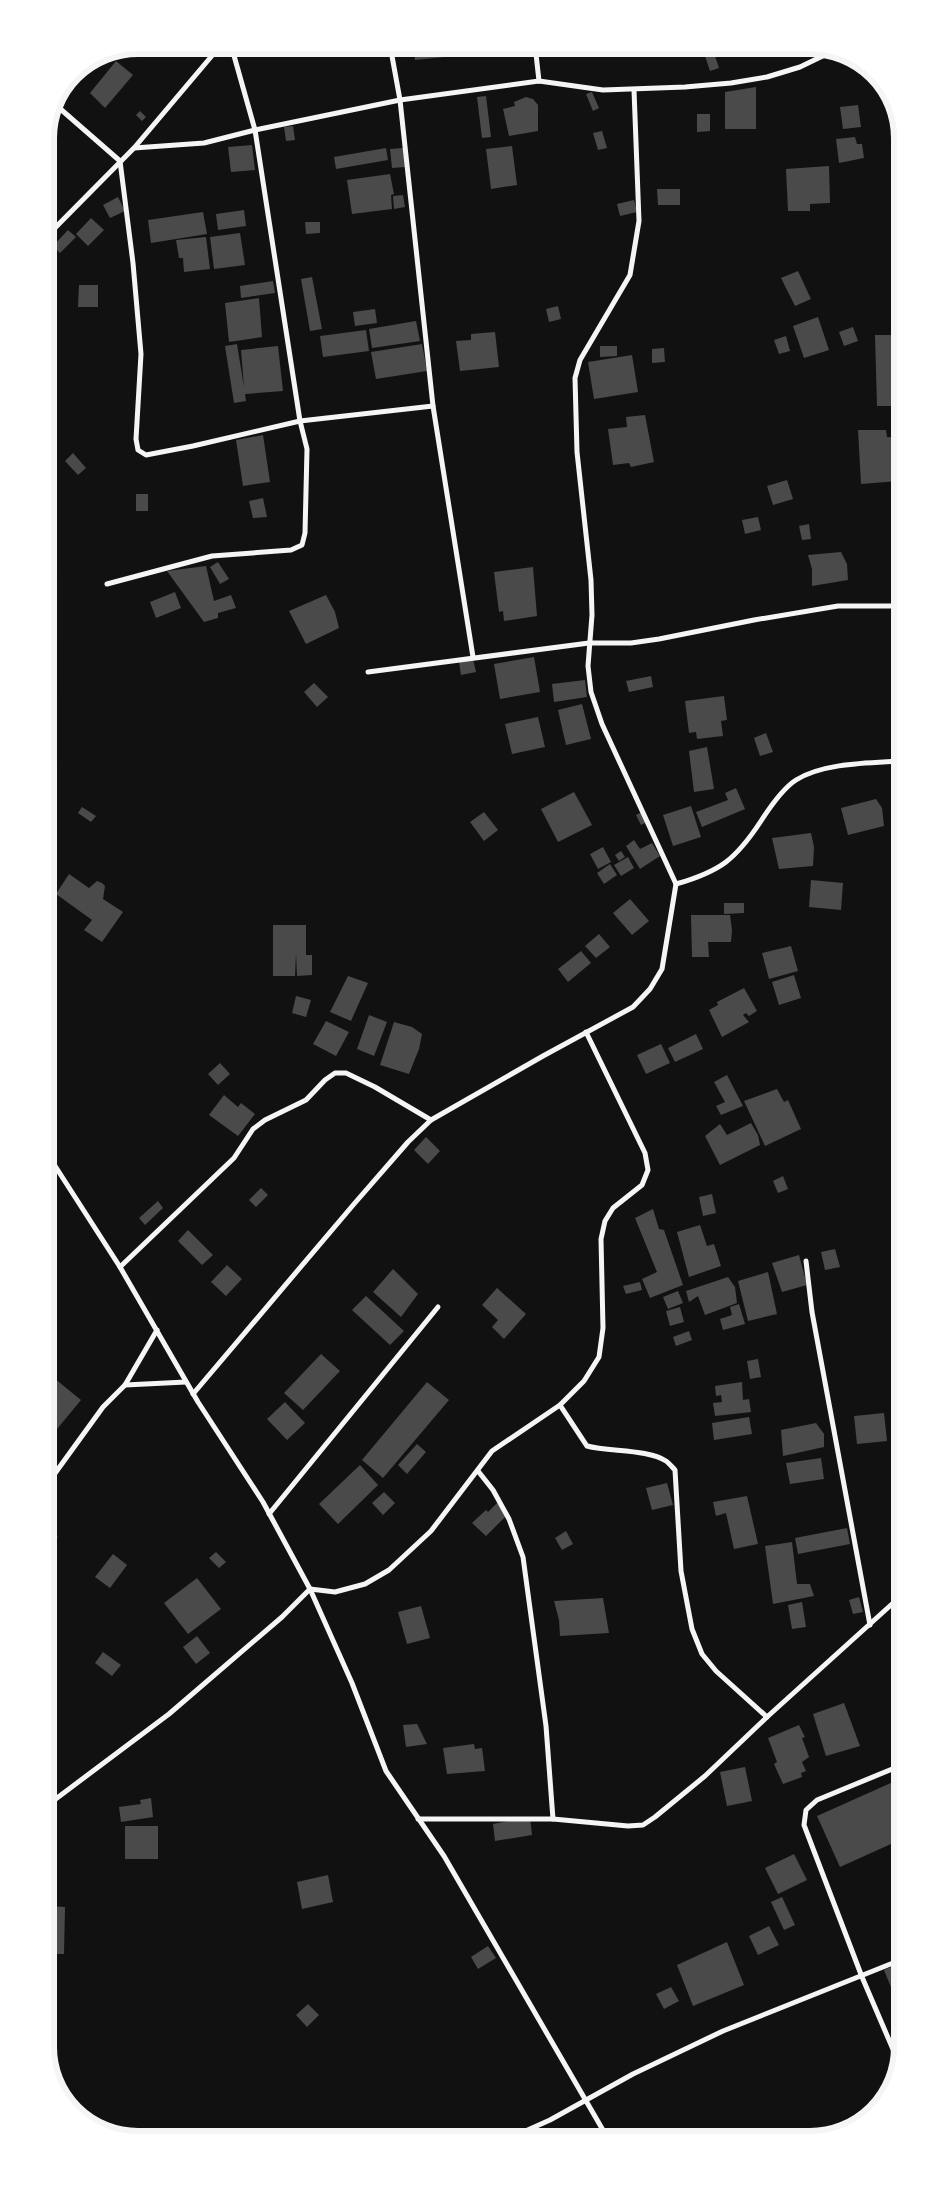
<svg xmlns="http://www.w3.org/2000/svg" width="948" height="2185" font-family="'PT Sans Narrow',sans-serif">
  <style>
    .building { fill: #4a4a4a }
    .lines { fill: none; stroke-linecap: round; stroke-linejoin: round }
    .minor { stroke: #f5f5f5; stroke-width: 5 }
    .rim { fill: none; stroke: #f5f5f5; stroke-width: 6 }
  </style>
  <rect width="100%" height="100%" fill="#111"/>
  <!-- building -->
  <g class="building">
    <polygon points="141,45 144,48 138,55 130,47"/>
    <polygon points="413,45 463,45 464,55 415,60"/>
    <polygon points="517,45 528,45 528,49 517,51"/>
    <polygon points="714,53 719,68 710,71 705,56"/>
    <polygon points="116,61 133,75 105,108 90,93"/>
    <polygon points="756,87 756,129 725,129 725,92"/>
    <polygon points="592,92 599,108 593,111 586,94"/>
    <polygon points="486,96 491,137 482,138 477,97"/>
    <polygon points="526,97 533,99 538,105 538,131 509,136 503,109 515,106 514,102"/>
    <polygon points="858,105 861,127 843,129 840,107"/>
    <polygon points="140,111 146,117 142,121 136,115"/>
    <polygon points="697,114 710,114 710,131 697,132"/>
    <polygon points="293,126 295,140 286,141 284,127"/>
    <polygon points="602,131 607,148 598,150 593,133"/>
    <polygon points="855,137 857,144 862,144 864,158 839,163 836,139"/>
    <polygon points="252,145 255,170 231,172 228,147"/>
    <polygon points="512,146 517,185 491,189 486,149"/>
    <polygon points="386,148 388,160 336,169 334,157"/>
    <polygon points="403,148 405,167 392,168 390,149"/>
    <polygon points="829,166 830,203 810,204 810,211 788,211 786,169"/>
    <polygon points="390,174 394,194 391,195 392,209 352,214 347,180"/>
    <polygon points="657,189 680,189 680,205 658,205"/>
    <polygon points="403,195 405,207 394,209 393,196"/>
    <polygon points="118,197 125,211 110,218 103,205"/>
    <polygon points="634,200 637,212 620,216 617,204"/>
    <polygon points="244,210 246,226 218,230 216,214"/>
    <polygon points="203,212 207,234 151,243 148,220"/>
    <polygon points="91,218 104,230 88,246 76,234"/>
    <polygon points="305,222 320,222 320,233 306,234"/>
    <polygon points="68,230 76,237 60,253 53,246"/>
    <polygon points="240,233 245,265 214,269 210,237"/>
    <polygon points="206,237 210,269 184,272 183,258 179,258 176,240"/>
    <polygon points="798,271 811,299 795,306 781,278"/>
    <polygon points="312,277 322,329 310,331 301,279"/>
    <polygon points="273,281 275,293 241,298 240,286"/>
    <polygon points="79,285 98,285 98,307 78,307"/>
    <polygon points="259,298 262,337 229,342 225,303"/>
    <polygon points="558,306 561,319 549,322 546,309"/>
    <polygon points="375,309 377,323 355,326 353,312"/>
    <polygon points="818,317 829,350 804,358 793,326"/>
    <polygon points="416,321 420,341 372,348 369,329"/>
    <polygon points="853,327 858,341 844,346 839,332"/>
    <polygon points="366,330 369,351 323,357 320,336"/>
    <polygon points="495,332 499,367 460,371 456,341 471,340 471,334"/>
    <polygon points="875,335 899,335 899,406 877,406"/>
    <polygon points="786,336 790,351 779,354 774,340"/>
    <polygon points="237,344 244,387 241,350 278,346 283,391 245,394 246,401 234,403 225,346"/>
    <polygon points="422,344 427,371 376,379 371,352"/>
    <polygon points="600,346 617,346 617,356 600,357"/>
    <polygon points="664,348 665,362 652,363 652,349"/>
    <polygon points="632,355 638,392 594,399 588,362"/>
    <polygon points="645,415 654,462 631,467 629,463 613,465 608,429 627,427 626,417"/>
    <polygon points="858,430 886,430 887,437 899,438 899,481 861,484"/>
    <polygon points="263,435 270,482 243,486 236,440"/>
    <polygon points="73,453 86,468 78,475 65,461"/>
    <polygon points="787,480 793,499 773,505 767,486"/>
    <rect x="136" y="494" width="12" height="17"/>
    <polygon points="263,498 267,517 253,518 249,501"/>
    <polygon points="758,517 761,530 745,534 742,520"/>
    <polygon points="809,524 811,539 802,540 799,526"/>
    <polygon points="841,552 847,564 848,580 812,586 812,569 808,555"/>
    <polygon points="218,562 229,579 220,584 210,567"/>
    <polygon points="206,566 214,601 231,595 236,608 218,613 218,618 204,622 167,571"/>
    <polygon points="533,567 537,616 504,621 503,611 499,612 494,572"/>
    <polygon points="175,592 181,608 156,618 150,602"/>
    <polygon points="326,595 335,612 339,628 306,644 289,611"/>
    <polygon points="534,657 540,692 500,699 494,664"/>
    <polygon points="473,659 476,672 461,675 459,662"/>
    <polygon points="651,676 653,687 629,692 626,681"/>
    <polygon points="585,680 587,697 554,702 552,684"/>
    <polygon points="314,683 328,697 317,707 304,692"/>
    <polygon points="724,696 727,720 721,721 723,736 697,739 696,732 689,733 685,701"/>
    <polygon points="582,704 591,739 566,745 558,710"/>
    <polygon points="538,717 545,747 512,754 505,724"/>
    <polygon points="766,733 773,752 760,756 754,738"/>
    <polygon points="707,747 714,789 694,792 689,751"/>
    <polygon points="736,788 745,809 702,827 696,812 728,800 725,793"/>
    <polygon points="574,792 592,825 558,842 541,809"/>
    <polygon points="876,799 882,808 884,826 848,835 841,808"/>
    <polygon points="691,806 701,837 673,846 663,815"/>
    <polygon points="82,807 96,816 91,822 78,813"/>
    <polygon points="484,812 498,830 484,841 470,822"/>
    <polygon points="642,812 647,822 641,825 636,815"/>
    <polygon points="811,833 814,847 813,866 779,869 772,838"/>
    <polygon points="634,840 640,849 652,843 660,856 640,869 626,846"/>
    <polygon points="603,847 611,862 598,869 590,854"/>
    <polygon points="621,851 625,857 619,861 615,855"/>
    <polygon points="628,857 634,868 621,876 614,865"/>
    <polygon points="610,864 617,875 604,884 597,873"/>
    <polygon points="69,874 89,888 97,881 102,883 105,886 103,899 123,912 102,942 84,930 92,920 56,894"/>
    <polygon points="811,880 843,883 841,910 809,907"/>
    <polygon points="630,899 649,921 632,935 613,913"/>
    <polygon points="724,903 744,903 744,913 724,914"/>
    <polygon points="691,915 730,915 732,930 731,942 708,942 709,957 692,957"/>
    <polygon points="273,925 306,925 306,955 312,955 312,975 297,976 296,954 295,976 273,976"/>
    <polygon points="599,934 610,947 596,958 585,946"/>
    <polygon points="791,946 798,971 769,979 762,953"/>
    <polygon points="581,951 591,963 568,982 558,969"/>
    <polygon points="794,975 801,998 779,1005 772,982"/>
    <polygon points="348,976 368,983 351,1021 330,1012"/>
    <polygon points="744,988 757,1011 749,1016 746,1013 743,1015 749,1022 722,1037 709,1010 718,1005 717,1002"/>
    <polygon points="296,996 311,1000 306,1017 292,1013"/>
    <polygon points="369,1015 387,1022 374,1056 357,1049"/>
    <polygon points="326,1021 349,1032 336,1056 313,1044"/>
    <polygon points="394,1022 412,1027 422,1034 419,1049 409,1074 380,1065"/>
    <polygon points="696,1034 703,1049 675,1062 668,1048"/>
    <polygon points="661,1044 670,1063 646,1074 637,1055"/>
    <polygon points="220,1063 230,1074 218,1085 208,1074"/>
    <polygon points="727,1075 743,1106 721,1115 716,1106 725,1102 714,1082"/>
    <polygon points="777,1089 784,1102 788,1100 801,1129 765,1146 744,1101"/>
    <polygon points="224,1095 238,1107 241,1103 255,1114 238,1136 209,1115"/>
    <polygon points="751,1123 758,1135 760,1145 720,1165 705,1136 720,1124 727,1135"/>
    <polygon points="426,1137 440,1151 428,1164 414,1150"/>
    <polygon points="783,1176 788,1189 778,1193 773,1181"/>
    <polygon points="261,1188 268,1195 256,1207 249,1200"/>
    <polygon points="712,1194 716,1213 703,1216 699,1197"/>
    <polygon points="158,1201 163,1208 145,1225 139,1218"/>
    <polygon points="653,1209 659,1229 664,1230 683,1285 650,1298 642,1279 657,1272 635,1218"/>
    <polygon points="700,1225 707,1246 714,1244 721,1266 689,1277 677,1232"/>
    <polygon points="188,1230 213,1255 202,1265 178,1241"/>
    <polygon points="835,1249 840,1267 825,1270 821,1252"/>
    <polygon points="799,1255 807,1285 782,1292 772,1263"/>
    <polygon points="227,1265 242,1279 226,1296 211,1282"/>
    <polygon points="393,1269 418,1294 401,1317 373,1292"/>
    <polygon points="768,1272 777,1314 748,1321 738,1281"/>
    <polygon points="728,1277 735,1287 737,1303 705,1315 698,1296 689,1302 686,1291"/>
    <polygon points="640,1282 642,1290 626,1294 623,1286"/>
    <polygon points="497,1288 526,1314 504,1339 492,1327 498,1320 482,1305"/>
    <polygon points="678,1291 683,1303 668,1309 663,1297"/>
    <polygon points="366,1296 404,1331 390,1345 352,1310"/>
    <polygon points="739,1304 745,1324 723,1330 720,1319 732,1315 730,1307"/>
    <polygon points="680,1307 684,1322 670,1326 666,1311"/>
    <polygon points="689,1331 692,1340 676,1346 673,1337"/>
    <polygon points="321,1354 340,1371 303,1410 284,1393"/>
    <polygon points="758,1359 761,1377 750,1379 747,1361"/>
    <polygon points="49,1374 81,1400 57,1429 48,1422"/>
    <polygon points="427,1382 449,1400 383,1478 362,1460"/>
    <polygon points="742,1382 743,1400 749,1399 751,1412 715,1416 713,1403 722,1402 721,1395 716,1396 715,1386"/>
    <polygon points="285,1402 305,1423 287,1440 267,1419"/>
    <polygon points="884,1413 887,1441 857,1444 854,1416"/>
    <polygon points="749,1417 752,1434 714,1440 712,1423"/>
    <polygon points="816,1423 824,1434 824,1447 783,1456 781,1430"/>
    <polygon points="417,1444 426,1452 407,1474 398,1465"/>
    <polygon points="821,1458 824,1479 790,1484 786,1463"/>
    <polygon points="360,1465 378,1485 338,1524 319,1504"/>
    <polygon points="667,1483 673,1505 652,1510 646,1488"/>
    <polygon points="384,1492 395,1503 383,1515 372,1503"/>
    <polygon points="747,1496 758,1544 734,1549 726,1513 716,1516 713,1502"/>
    <polygon points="498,1502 509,1513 486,1536 472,1523 486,1510 488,1512"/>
    <polygon points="847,1528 850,1544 798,1554 795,1538"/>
    <polygon points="49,1529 58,1537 49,1548"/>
    <polygon points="566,1531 573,1544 562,1550 555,1538"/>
    <polygon points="792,1542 797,1584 810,1584 814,1596 773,1604 765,1546"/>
    <polygon points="49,1552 55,1557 49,1566"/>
    <polygon points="216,1552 226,1562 219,1568 209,1558"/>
    <polygon points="113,1554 127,1565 110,1588 95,1577"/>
    <polygon points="197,1578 221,1609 188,1634 164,1603"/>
    <polygon points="859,1597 863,1612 853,1614 849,1600"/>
    <polygon points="603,1598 609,1633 560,1636 559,1620 554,1601"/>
    <polygon points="802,1602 806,1627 792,1629 788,1605"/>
    <polygon points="421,1606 430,1638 407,1644 398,1612"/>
    <polygon points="197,1636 210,1653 196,1664 183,1647"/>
    <polygon points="103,1652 121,1665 112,1676 95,1663"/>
    <polygon points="844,1703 860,1746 826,1756 813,1714"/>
    <polygon points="417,1724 427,1744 406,1747 403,1725"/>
    <polygon points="799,1725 805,1737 802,1738 809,1757 802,1762 806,1771 801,1773 802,1777 783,1784 774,1764 777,1762 768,1738"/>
    <polygon points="474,1744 475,1749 482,1748 485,1771 447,1774 443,1748"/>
    <polygon points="745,1767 752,1801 727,1806 720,1772"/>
    <polygon points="902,1778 902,1839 840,1867 817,1816"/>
    <polygon points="151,1798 153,1817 121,1822 119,1807 141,1804 140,1800"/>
    <polygon points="530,1817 532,1835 495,1841 493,1824"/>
    <rect x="125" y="1826" width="33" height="33"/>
    <polygon points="794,1854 807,1880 778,1894 765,1868"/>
    <polygon points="328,1875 333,1902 302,1909 297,1882"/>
    <polygon points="782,1897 795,1925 784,1930 771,1902"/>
    <polygon points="49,1906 65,1907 64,1954 50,1954"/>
    <polygon points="769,1926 779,1945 758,1955 749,1936"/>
    <polygon points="727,1942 744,1985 693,2006 677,1965"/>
    <polygon points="488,1946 496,1958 478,1969 471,1957"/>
    <polygon points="903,1962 903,2005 899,2007 884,1970"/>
    <polygon points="671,1987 679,2001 664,2009 656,1994"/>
    <polygon points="308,2004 319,2015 307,2027 296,2015"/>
  </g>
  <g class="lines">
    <!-- minor -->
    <g class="minor">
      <polyline points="390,45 400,100 433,406 473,657"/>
      <polyline points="535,45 539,81"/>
      <polyline points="634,90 639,221 630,275 580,360 575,378 577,452 591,580 592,615 588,666 591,692 602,724 676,884"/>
      <polyline points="57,106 120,161 133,263 141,354 136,439 138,450 146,455 193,446 300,421 433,406"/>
      <polyline points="134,148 204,143 255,130 400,100 539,81 603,90 685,87 731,83 767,77 800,67 833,51"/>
      <polyline points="45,238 134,148 221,45"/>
      <polyline points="107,584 212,556 291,550 302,545 305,533 307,449 300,421 255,130 231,45"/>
      <polyline points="368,672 589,643 631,643 659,639 754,620 838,606 899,606"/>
      <polyline points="48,1155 120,1267 198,1402 263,1502 310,1589 352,1683 386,1771 444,1856 607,2137"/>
      <polyline points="806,1261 812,1312 870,1625"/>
      <polyline points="120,1267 234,1158 253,1129 265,1120 306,1100 325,1080 335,1073 346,1073 375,1087 431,1120"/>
      <polyline points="125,1385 186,1382"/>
      <path d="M193,1394L354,1204L408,1142L431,1120L543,1056L633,1007L650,989L662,969L676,884C721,871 736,859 761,821C770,807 782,789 796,780C823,763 868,763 900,761"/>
      <path d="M560,1405L587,1446C609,1452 648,1449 666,1461C669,1463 672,1467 675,1470L681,1571L692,1629L702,1654L716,1671L767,1717"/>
      <polyline points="478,1471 493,1490 509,1519 523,1557 546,1726 553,1819"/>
      <polyline points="48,1483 103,1407 125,1385 157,1330"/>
      <polyline points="269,1514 438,1307"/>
      <polyline points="310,1589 335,1592 365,1584 389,1570 431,1531 492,1451 560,1405 584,1381 599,1357 603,1328 601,1239 605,1221 613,1208 642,1185 648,1170 645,1153 586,1032"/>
      <polyline points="49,1804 169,1714 282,1617 310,1589"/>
      <polyline points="418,1819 553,1819 628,1826 643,1825 655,1817 705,1776 767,1717 902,1595"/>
      <polyline points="898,2061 862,1977 804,1825 806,1810 817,1800 902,1765"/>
      <polyline points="512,2137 550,2120 633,2074 723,2031 903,1959"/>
    </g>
  </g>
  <!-- crop -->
  <path d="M0 0H948V2185H0ZM138 54H810A84 84 0 0 1 894 138V2047A84 84 0 0 1 810 2131H138A84 84 0 0 1 54 2047V138A84 84 0 0 1 138 54Z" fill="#fff" fill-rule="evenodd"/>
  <path class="rim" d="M138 54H810A84 84 0 0 1 894 138V2047A84 84 0 0 1 810 2131H138A84 84 0 0 1 54 2047V138A84 84 0 0 1 138 54Z"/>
</svg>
